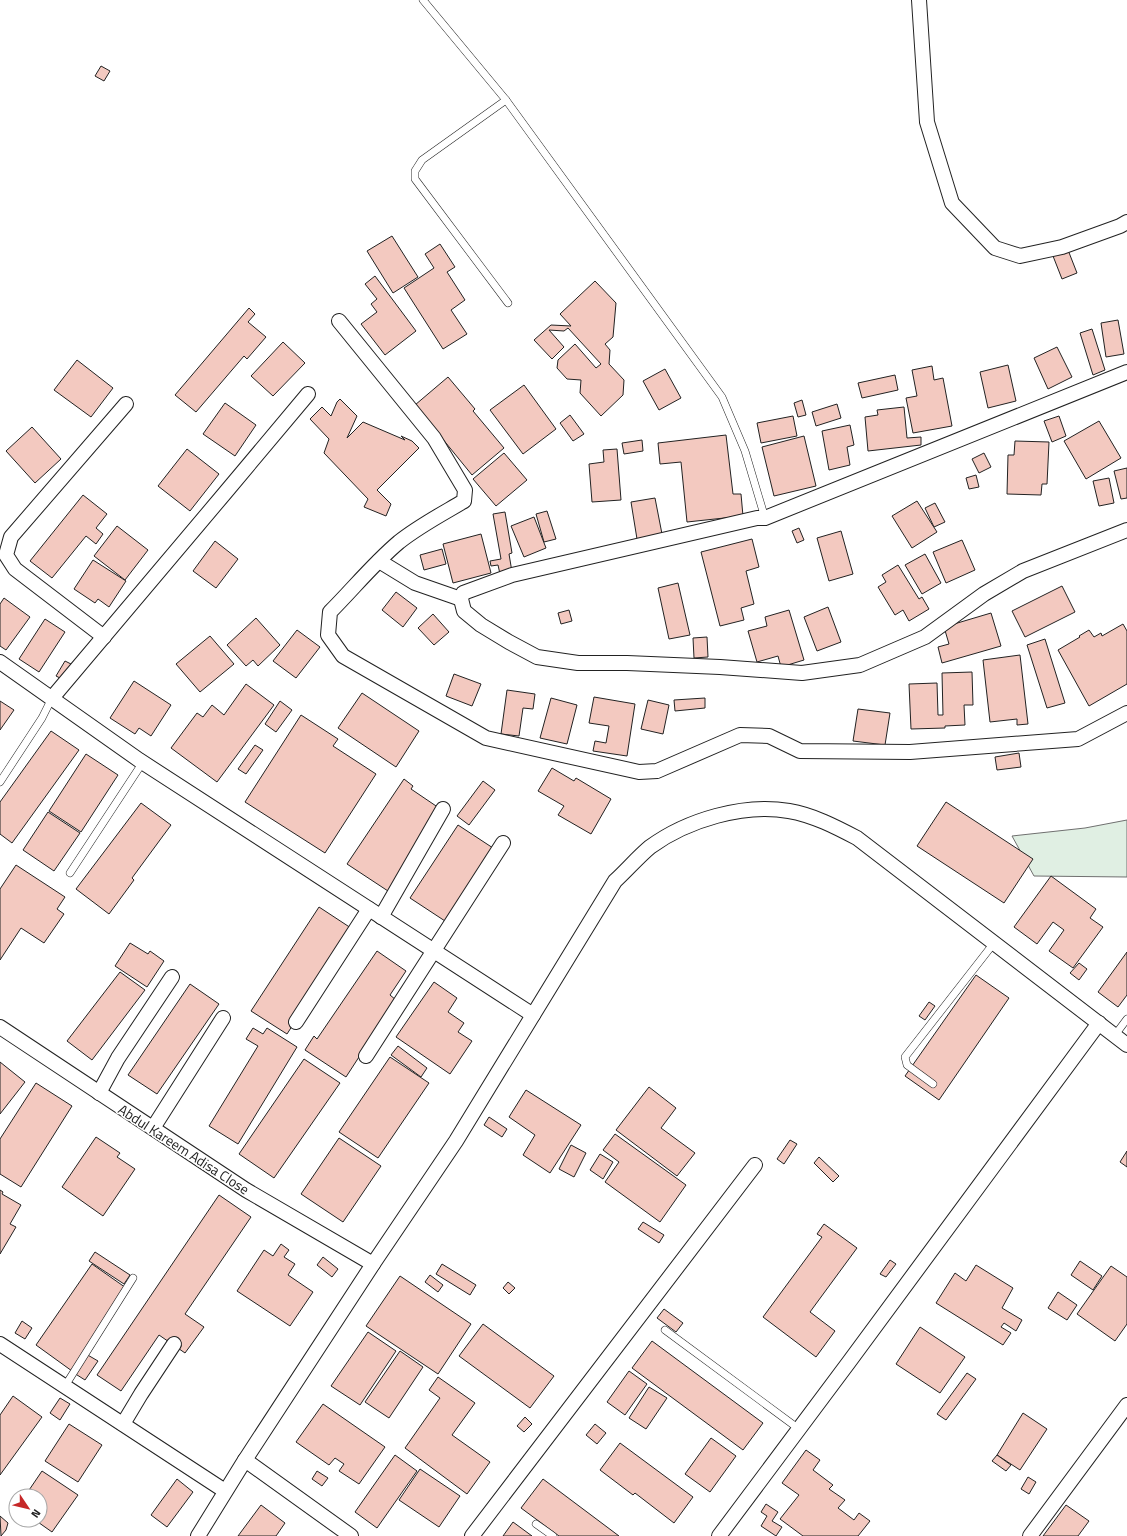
<svg xmlns="http://www.w3.org/2000/svg" width="1127" height="1536" font-family="'Titillium Web',sans-serif">
  <style>
    .green { fill: #e0efe3; stroke: #6f6f6f }
    .building { fill: #f3c9c0; stroke: #222 }
    .lines { fill: none; stroke-linecap: round; stroke-linejoin: round }
    .service-casing { stroke: #222; stroke-width: 8 }
    .minor-casing { stroke: #222; stroke-width: 16 }
    .service { stroke: #fff; stroke-width: 7 }
    .minor { stroke: #fff; stroke-width: 14 }
    .labels { text-anchor: middle; dominant-baseline: central; stroke-width: 3; stroke-linejoin: round; paint-order: stroke }
    .street-label { font-size: 14px; fill: #222; stroke: #fff }
  </style>
  <rect width="100%" height="100%" fill="#fff"/>
  <!-- green -->
  <polygon class="green" points="1127,820 1127,877 1034,876 1012,836 1085,828"/>
  <!-- building -->
  <g class="building">
    <polygon points="101,66 110,71 104,81 95,76"/>
    <polygon points="392,236 418,277 393,293 367,251"/>
    <polygon points="440,244 455,267 447,272 465,300 451,310 467,334 443,349 404,288 434,268 425,254"/>
    <polygon points="1068,250 1077,273 1062,279 1053,256"/>
    <polygon points="375,276 416,331 385,355 361,324 377,312 371,304 377,299 365,284"/>
    <polygon points="595,281 616,303 613,337 605,344 610,350 609,364 624,380 623,395 601,416 580,393 581,380 567,379 557,368 558,360 575,344 596,368 601,364 568,328 564,331 549,330 564,347 552,359 534,340 551,325 571,326 560,314"/>
    <polygon points="249,308 255,314 248,322 266,337 247,359 244,356 196,412 175,395"/>
    <polygon points="1118,320 1124,354 1106,357 1101,323"/>
    <polygon points="1092,329 1105,370 1093,375 1080,333"/>
    <polygon points="283,342 305,363 273,396 251,376"/>
    <polygon points="1057,347 1072,377 1048,389 1034,358"/>
    <polygon points="77,360 113,388 91,417 54,390"/>
    <polygon points="1008,365 1016,401 988,408 980,372"/>
    <polygon points="932,366 934,380 943,378 952,426 913,433 906,398 917,396 912,370"/>
    <polygon points="665,369 681,398 659,410 643,381"/>
    <polygon points="895,375 898,390 862,398 858,383"/>
    <polygon points="448,377 475,409 473,411 504,448 472,475 415,405"/>
    <polygon points="524,385 556,429 523,454 490,410"/>
    <polygon points="340,399 357,416 347,438 363,422 405,440 401,436 412,441 419,448 377,490 391,504 386,516 364,507 368,499 324,453 329,439 310,419 322,407 331,416 337,402"/>
    <polygon points="802,400 806,415 798,417 794,403"/>
    <polygon points="225,403 256,425 235,456 203,434"/>
    <polygon points="837,404 841,418 816,426 812,412"/>
    <polygon points="904,407 907,438 921,437 921,445 868,451 865,417 878,415 877,410"/>
    <polygon points="570,415 584,434 573,441 560,423"/>
    <polygon points="793,416 797,436 761,443 757,423"/>
    <polygon points="1059,416 1066,436 1052,442 1044,421"/>
    <polygon points="1099,421 1121,458 1086,479 1064,441"/>
    <polygon points="850,425 854,445 847,447 850,465 829,470 822,431"/>
    <polygon points="32,427 61,459 35,483 6,451"/>
    <polygon points="726,435 733,494 741,494 743,516 687,522 681,462 660,464 658,443"/>
    <polygon points="804,436 816,486 774,496 762,447"/>
    <polygon points="642,440 643,451 624,454 622,443"/>
    <polygon points="1015,441 1049,442 1047,484 1042,484 1041,495 1007,494 1008,455 1014,455"/>
    <polygon points="187,449 219,474 190,511 158,486"/>
    <polygon points="617,449 621,500 592,502 589,464 604,462 603,450"/>
    <polygon points="504,453 527,480 496,506 473,479"/>
    <polygon points="984,453 991,467 979,473 972,459"/>
    <polygon points="1127,468 1127,498 1121,499 1114,471"/>
    <polygon points="976,475 979,487 969,489 966,478"/>
    <polygon points="1109,478 1114,503 1099,506 1093,481"/>
    <polygon points="83,495 107,514 96,528 103,534 96,544 86,536 52,578 30,561"/>
    <polygon points="655,498 662,534 637,539 631,502"/>
    <polygon points="917,501 937,532 912,548 892,516"/>
    <polygon points="935,503 945,522 934,527 925,508"/>
    <polygon points="547,511 556,539 544,542 536,514"/>
    <polygon points="505,512 512,553 509,554 512,572 500,574 498,565 491,566 490,561 501,559 493,514"/>
    <polygon points="534,517 546,548 524,557 511,526"/>
    <polygon points="117,526 148,550 125,580 94,556"/>
    <polygon points="799,528 804,540 797,543 792,531"/>
    <polygon points="841,531 853,574 829,581 817,538"/>
    <polygon points="481,534 491,573 453,583 443,544"/>
    <polygon points="752,539 759,567 746,571 754,604 741,608 744,620 720,626 701,552"/>
    <polygon points="962,540 975,570 946,583 933,552"/>
    <polygon points="215,541 238,559 216,588 193,571"/>
    <polygon points="442,549 446,564 424,570 420,555"/>
    <polygon points="925,554 941,583 922,594 905,565"/>
    <polygon points="93,560 126,581 109,607 98,599 95,603 74,589"/>
    <polygon points="898,565 919,599 922,597 929,609 909,621 903,610 895,615 878,587 886,582 882,575"/>
    <polygon points="678,583 690,635 669,639 658,588"/>
    <polygon points="1062,586 1075,612 1025,637 1012,611"/>
    <polygon points="396,592 417,608 403,627 382,610"/>
    <polygon points="4,598 30,617 6,650 0,646 0,604"/>
    <polygon points="828,607 841,642 817,651 804,617"/>
    <polygon points="569,610 572,621 561,624 558,613"/>
    <polygon points="789,610 804,660 781,667 778,656 757,662 748,631 767,626 765,617"/>
    <polygon points="991,613 1001,646 942,663 938,647 949,644 944,627"/>
    <polygon points="433,614 449,632 434,645 418,628"/>
    <polygon points="256,618 280,645 258,666 253,660 246,666 227,645"/>
    <polygon points="45,619 65,632 39,672 19,659"/>
    <polygon points="1123,624 1127,631 1127,684 1089,706 1058,650 1080,637 1079,636 1089,630 1094,637 1101,633 1102,636"/>
    <polygon points="297,630 320,647 296,678 273,661"/>
    <polygon points="210,636 234,664 200,692 176,664"/>
    <polygon points="707,637 708,657 694,658 693,638"/>
    <polygon points="1045,639 1065,703 1047,708 1027,645"/>
    <polygon points="1020,655 1028,724 1017,725 1017,719 990,722 983,660"/>
    <polygon points="65,661 75,666 66,681 56,676"/>
    <polygon points="972,672 973,705 964,705 965,725 945,726 945,728 911,729 909,684 937,683 938,715 943,715 942,673"/>
    <polygon points="454,674 481,684 472,706 446,696"/>
    <polygon points="134,681 171,705 151,736 139,728 135,734 110,718"/>
    <polygon points="246,684 274,705 217,782 171,748 197,713 203,717 212,705 224,715"/>
    <polygon points="507,690 535,694 533,709 523,708 519,736 501,734"/>
    <polygon points="362,693 419,731 396,767 338,728"/>
    <polygon points="594,697 635,704 627,756 593,751 595,741 606,743 609,726 589,723"/>
    <polygon points="551,698 577,705 567,744 540,738"/>
    <polygon points="705,698 705,708 675,711 674,700"/>
    <polygon points="648,700 669,705 663,734 641,729"/>
    <polygon points="0,701 14,710 0,730"/>
    <polygon points="280,701 292,710 276,732 265,724"/>
    <polygon points="858,709 890,713 885,745 853,741"/>
    <polygon points="301,715 338,739 333,746 376,774 325,853 245,802"/>
    <polygon points="51,731 79,750 12,843 0,834 0,802"/>
    <polygon points="255,745 263,750 246,774 238,769"/>
    <polygon points="1019,753 1021,767 997,770 995,757"/>
    <polygon points="86,754 118,775 81,832 49,811"/>
    <polygon points="552,768 574,781 576,778 611,799 591,834 558,815 564,806 538,791"/>
    <polygon points="404,779 413,786 411,789 442,810 388,891 347,864"/>
    <polygon points="483,781 495,790 469,825 457,816"/>
    <polygon points="946,802 1033,859 1004,903 917,846"/>
    <polygon points="141,803 171,825 132,878 134,880 109,914 76,889"/>
    <polygon points="48,812 80,833 54,871 23,850"/>
    <polygon points="458,825 493,848 445,921 410,898"/>
    <polygon points="16,865 65,897 57,909 64,914 44,943 21,928 0,960 0,889"/>
    <polygon points="1051,876 1096,909 1090,918 1103,927 1073,968 1049,951 1064,930 1053,922 1037,944 1014,927"/>
    <polygon points="319,907 354,930 287,1034 251,1011"/>
    <polygon points="130,943 148,954 150,951 164,961 147,987 115,966"/>
    <polygon points="377,951 406,971 390,995 396,1000 346,1077 305,1050 314,1036 317,1039"/>
    <polygon points="1127,952 1127,995 1118,1007 1098,992"/>
    <polygon points="1079,963 1087,969 1079,980 1070,973"/>
    <polygon points="120,972 145,990 92,1060 67,1041"/>
    <polygon points="976,975 1009,998 939,1100 905,1076"/>
    <polygon points="434,982 457,998 448,1012 464,1023 458,1032 472,1041 450,1074 396,1037"/>
    <polygon points="190,984 219,1004 157,1094 128,1075"/>
    <polygon points="929,1002 935,1006 925,1020 919,1016"/>
    <polygon points="253,1028 263,1034 267,1028 297,1047 238,1144 209,1126 258,1046 246,1039"/>
    <polygon points="398,1046 427,1068 421,1077 391,1055"/>
    <polygon points="390,1057 429,1083 378,1158 339,1132"/>
    <polygon points="304,1059 340,1083 274,1178 239,1154"/>
    <polygon points="0,1062 25,1082 0,1114"/>
    <polygon points="36,1083 72,1106 21,1187 0,1174 0,1139"/>
    <polygon points="649,1087 676,1108 661,1128 695,1153 677,1176 616,1130"/>
    <polygon points="526,1090 581,1125 550,1173 523,1155 535,1135 509,1117"/>
    <polygon points="489,1117 507,1129 502,1137 484,1125"/>
    <polygon points="615,1134 686,1185 660,1222 605,1182 619,1162 603,1150"/>
    <polygon points="96,1137 120,1153 117,1157 135,1169 103,1216 62,1187"/>
    <polygon points="339,1138 381,1166 343,1222 301,1194"/>
    <polygon points="790,1140 797,1144 784,1164 777,1159"/>
    <polygon points="571,1145 586,1153 574,1177 559,1169"/>
    <polygon points="1127,1151 1127,1167 1120,1162"/>
    <polygon points="600,1154 613,1162 603,1179 590,1170"/>
    <polygon points="819,1157 839,1176 833,1182 814,1163"/>
    <polygon points="0,1190 3,1192 2,1194 21,1205 10,1224 16,1227 0,1254"/>
    <polygon points="219,1195 251,1217 185,1314 204,1327 185,1353 159,1335 121,1391 97,1375"/>
    <polygon points="643,1222 664,1235 659,1243 638,1229"/>
    <polygon points="824,1224 857,1248 810,1312 835,1331 816,1357 763,1317 822,1237 817,1234"/>
    <polygon points="281,1244 289,1250 284,1257 295,1264 288,1275 313,1292 290,1326 237,1291 264,1250 273,1256"/>
    <polygon points="95,1252 130,1275 124,1284 89,1261"/>
    <polygon points="323,1257 338,1269 332,1277 317,1265"/>
    <polygon points="890,1260 896,1264 886,1277 880,1274"/>
    <polygon points="1080,1261 1102,1276 1093,1290 1071,1275"/>
    <polygon points="92,1264 129,1290 72,1371 36,1345"/>
    <polygon points="442,1264 476,1285 470,1295 436,1274"/>
    <polygon points="976,1265 1013,1288 1002,1308 1022,1320 1016,1331 1004,1323 1001,1327 1011,1333 1003,1345 936,1303 955,1273 966,1281"/>
    <polygon points="1111,1266 1127,1277 1127,1324 1115,1341 1077,1314"/>
    <polygon points="430,1275 443,1285 438,1292 425,1282"/>
    <polygon points="400,1276 471,1324 438,1374 366,1326"/>
    <polygon points="508,1282 515,1288 509,1294 503,1288"/>
    <polygon points="1058,1292 1077,1305 1067,1320 1048,1308"/>
    <polygon points="664,1309 683,1323 676,1332 657,1318"/>
    <polygon points="22,1321 32,1328 25,1339 15,1333"/>
    <polygon points="483,1324 554,1376 530,1408 459,1356"/>
    <polygon points="920,1327 965,1357 940,1393 896,1364"/>
    <polygon points="368,1332 396,1351 360,1405 331,1386"/>
    <polygon points="652,1341 763,1423 743,1450 632,1368"/>
    <polygon points="400,1351 423,1367 389,1418 365,1402"/>
    <polygon points="86,1354 98,1361 85,1380 74,1373"/>
    <polygon points="629,1371 647,1384 625,1415 607,1402"/>
    <polygon points="967,1373 976,1379 946,1420 937,1414"/>
    <polygon points="438,1377 475,1403 452,1435 490,1462 467,1494 405,1448 440,1398 429,1390"/>
    <polygon points="649,1387 667,1398 646,1429 629,1418"/>
    <polygon points="13,1396 42,1417 0,1475 0,1415"/>
    <polygon points="60,1398 70,1404 60,1420 50,1413"/>
    <polygon points="323,1404 385,1447 359,1484 339,1471 344,1464 335,1458 329,1465 296,1442"/>
    <polygon points="1023,1413 1047,1429 1020,1470 997,1455"/>
    <polygon points="525,1417 532,1424 524,1432 517,1426"/>
    <polygon points="69,1424 102,1445 78,1482 45,1461"/>
    <polygon points="595,1424 606,1433 597,1444 586,1435"/>
    <polygon points="711,1438 736,1456 710,1492 685,1474"/>
    <polygon points="620,1443 693,1497 674,1523 635,1493 633,1495 600,1470"/>
    <polygon points="806,1450 820,1460 813,1470 833,1485 829,1489 845,1500 838,1508 854,1520 859,1513 870,1521 858,1536 803,1536 780,1519 799,1495 782,1483"/>
    <polygon points="395,1455 417,1471 377,1528 355,1512"/>
    <polygon points="997,1455 1011,1465 1006,1471 992,1461"/>
    <polygon points="420,1469 460,1496 439,1527 399,1500"/>
    <polygon points="42,1471 78,1495 52,1532 35,1520 40,1520 40,1496 25,1496"/>
    <polygon points="317,1471 328,1478 322,1486 312,1479"/>
    <polygon points="1028,1477 1036,1482 1029,1494 1021,1489"/>
    <polygon points="177,1479 193,1492 167,1527 151,1515"/>
    <polygon points="543,1479 619,1536 559,1536 521,1508"/>
    <polygon points="766,1504 778,1512 772,1521 782,1527 776,1536 761,1526 767,1516 761,1512"/>
    <polygon points="261,1505 285,1523 276,1536 238,1536"/>
    <polygon points="1066,1505 1089,1521 1078,1536 1043,1536"/>
    <polygon points="0,1516 8,1523 6,1530 1,1536"/>
    <polygon points="513,1522 532,1536 503,1536"/>
  </g>
  <g class="lines">
    <defs>
      <g id="service">
        <polyline points="423,0 506,100 722,397 745,451 765,518"/>
        <polyline points="506,100 422,160 415,171 415,179 508,303"/>
        <polyline points="0,782 42,718 52,698"/>
        <polyline points="70,873 143,762"/>
        <polyline points="1115,1035 1127,1019"/>
        <polyline points="933,1084 907,1065 905,1057 994,943"/>
        <polyline points="665,1330 799,1429"/>
        <polyline points="65,1386 133,1278"/>
        <polyline points="536,1524 553,1536"/>
      </g>
      <g id="minor">
        <polyline points="919,0 927,122 952,203 995,248 1020,256 1062,247 1120,226 1127,222"/>
        <path d="M339,321L434,438L465,490L464,501C442,514 419,526 399,542C374,563 353,589 330,612L328,635L343,656L486,738L639,772L657,771L740,735L769,736L800,751L910,752L1078,739L1127,713"/>
        <polyline points="1127,372 765,518 757,518 512,575 463,593 461,599 464,611 481,625 509,642 537,657 578,663 627,663 720,667 802,673 860,665 925,637 984,594 1023,571 1127,530"/>
        <polyline points="379,561 415,583 461,599"/>
        <polyline points="104,637 15,569 6,555 11,537 126,404"/>
        <polyline points="0,662 139,760 533,1015"/>
        <polyline points="52,698 225,493 308,394"/>
        <polyline points="381,917 443,809"/>
        <polyline points="296,1022 369,909"/>
        <polyline points="0,1027 246,1190 373,1264"/>
        <polyline points="366,1056 503,843"/>
        <polyline points="99,1093 118,1058 172,977"/>
        <polyline points="153,1128 223,1018"/>
        <polyline points="0,1344 225,1491"/>
        <polyline points="123,1424 141,1394 174,1344"/>
        <polyline points="245,1460 351,1536"/>
        <path d="M198,1536L245,1460L373,1264L456,1141L615,881C627,870 638,857 650,847C687,820 744,803 789,811C813,815 836,827 857,838L1127,1045"/>
        <polyline points="472,1536 755,1165"/>
        <polyline points="719,1536 849,1362 1099,1023"/>
        <polyline points="1030,1536 1127,1405"/>
      </g>
    </defs>
    <!-- service casing -->
    <use href="#service" class="service-casing"/>
    <!-- minor casing -->
    <use href="#minor" class="minor-casing"/>
    <!-- service -->
    <use href="#service" class="service"/>
    <!-- minor -->
    <use href="#minor" class="minor"/>
  </g>
  <g class="labels">
    <!-- street labels -->
    <g class="street-label">
      <text transform="translate(184 1149) rotate(33)">Abdul Kareem Adisa Close</text>
    </g>
  </g>
  <!-- north arrow -->
  <g transform="translate(28 1508) rotate(125)"><circle r="19" fill="#ffffff" stroke="#a7a7a7"/>
  <path d="M0-3L7 15L0 10L-7 15Z" fill="#c62828"/>
  <text y="-6" font-size="11" font-weight="bold" text-anchor="middle" fill="#222222">N</text>
  </g>
</svg>
